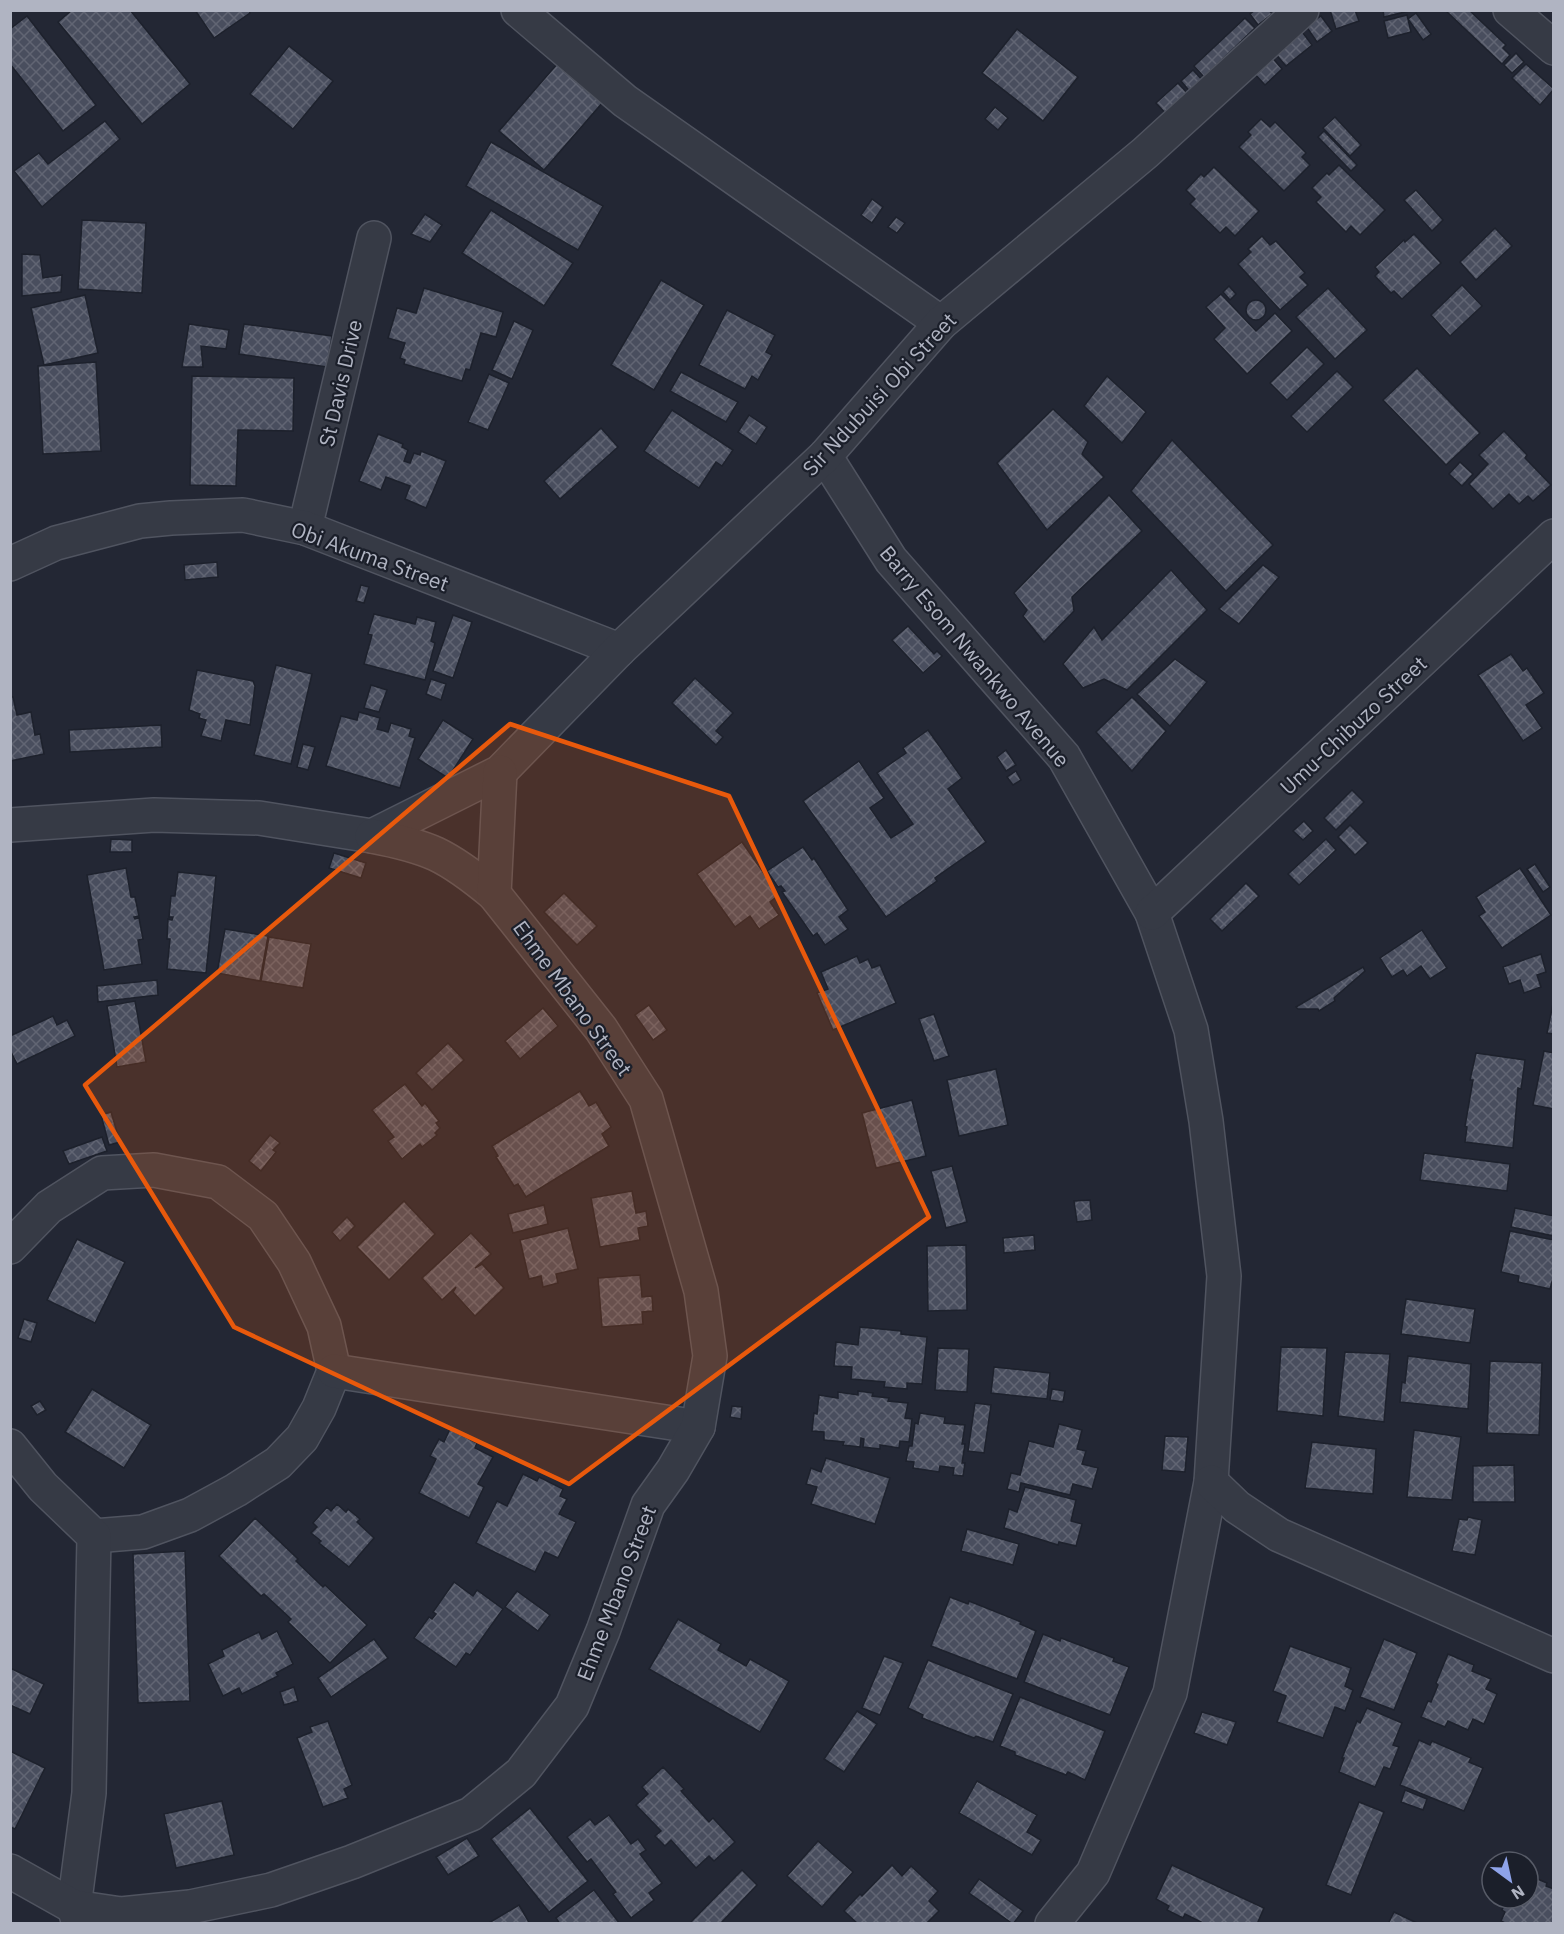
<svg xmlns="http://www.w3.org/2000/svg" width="1564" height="1934" font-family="'IBM Plex Sans',sans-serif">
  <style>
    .building { fill: url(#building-cross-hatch); stroke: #1d212c; stroke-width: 1.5 }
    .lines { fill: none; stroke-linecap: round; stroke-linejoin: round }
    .minor-casing { stroke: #505460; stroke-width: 36 }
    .minor { stroke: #363a45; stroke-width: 33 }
    .marked { fill: #e8590c; fill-opacity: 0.2; stroke: #e8590c; stroke-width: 4.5; stroke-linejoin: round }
    .labels { text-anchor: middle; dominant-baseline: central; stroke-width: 4.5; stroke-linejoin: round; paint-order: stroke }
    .street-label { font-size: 21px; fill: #b0b4c2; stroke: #1b1f2a }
  </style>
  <defs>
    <pattern id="building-cross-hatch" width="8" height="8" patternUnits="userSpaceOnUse" patternTransform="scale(1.5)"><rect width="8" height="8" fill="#494e5e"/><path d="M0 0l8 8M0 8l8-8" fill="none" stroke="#616573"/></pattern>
  </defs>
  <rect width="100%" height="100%" fill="#232734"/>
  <!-- building -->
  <g class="building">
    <polygon points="72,10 130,10 190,84 142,124 58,22"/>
    <polygon points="195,10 249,10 250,13 214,38"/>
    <polygon points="1255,10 1269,10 1272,14 1258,25 1250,14"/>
    <polygon points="1330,10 1355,10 1359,21 1336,29"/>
    <polygon points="1383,10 1413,10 1384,17"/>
    <polygon points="1445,10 1469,10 1506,45 1503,48 1510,55 1502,64"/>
    <polygon points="1416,13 1431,34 1423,40 1408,19"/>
    <polygon points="1407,15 1411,32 1388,38 1384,21"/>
    <polygon points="27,16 96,105 63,131 10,64 10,29"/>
    <polygon points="1321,16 1332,31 1317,42 1306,26"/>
    <polygon points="1245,18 1255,28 1204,77 1194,66"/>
    <polygon points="1017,29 1078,77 1043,121 982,73"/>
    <polygon points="1300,29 1312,45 1286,66 1273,51"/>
    <polygon points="289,46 333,81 293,129 250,94"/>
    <polygon points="1516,53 1524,62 1512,73 1504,65"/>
    <polygon points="1271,56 1282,69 1265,85 1253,72"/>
    <polygon points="558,63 603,102 544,170 499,131"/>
    <polygon points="1526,64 1554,89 1540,105 1512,78"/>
    <polygon points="1193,70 1204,82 1192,94 1181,81"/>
    <polygon points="1178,83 1190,96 1168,116 1156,103"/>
    <polygon points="995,107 1008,118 998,130 985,119"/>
    <polygon points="1335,117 1361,145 1350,156 1323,128"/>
    <polygon points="1261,119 1270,127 1275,122 1306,153 1302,157 1310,165 1284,191 1239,147 1251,135 1248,132"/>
    <polygon points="105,121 120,139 42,207 14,171 39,153 48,164"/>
    <polygon points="1324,131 1357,165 1351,171 1318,137"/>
    <polygon points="491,142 603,206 578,250 466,186"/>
    <polygon points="1339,165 1385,210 1360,235 1351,226 1346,232 1316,202 1321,197 1312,188 1327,173 1329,175"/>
    <polygon points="1214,167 1259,211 1235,236 1226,227 1220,233 1190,204 1195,199 1186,190 1201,174 1204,177"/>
    <polygon points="1416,190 1443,220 1432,231 1404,200"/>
    <polygon points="872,199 883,207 872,223 861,215"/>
    <polygon points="491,210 573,263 544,306 462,253"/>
    <polygon points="425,214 442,225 430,242 411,234"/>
    <polygon points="896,217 905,223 897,233 888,227"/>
    <polygon points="82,220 146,223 142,293 78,289"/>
    <polygon points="1495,228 1512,246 1476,280 1460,262"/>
    <polygon points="1414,234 1441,263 1402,299 1394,291 1391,293 1375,276 1379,272 1375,267 1404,240 1405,242"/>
    <polygon points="1262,236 1270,245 1276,241 1305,273 1300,277 1308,285 1280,310 1238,264 1251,252 1248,249"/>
    <polygon points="22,254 40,255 43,278 62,275 61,292 22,296"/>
    <polygon points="661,280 704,305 654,390 611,365"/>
    <polygon points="1462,285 1482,306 1450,336 1431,315"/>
    <polygon points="1229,286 1236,294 1230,300 1223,292"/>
    <polygon points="424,288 503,312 496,337 481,333 470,370 466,369 462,381 404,364 405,360 400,358 405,343 388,338 397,308 416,313"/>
    <polygon points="1328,288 1367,330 1335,359 1296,317"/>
    <polygon points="1221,294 1256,331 1275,313 1292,331 1247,374 1214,339 1225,328 1206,307"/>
    <polygon points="85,295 98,353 44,365 31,308"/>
    <circle cx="1256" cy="310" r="10"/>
    <polygon points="727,310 775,335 766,352 772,355 758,380 752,376 745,389 699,365"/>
    <polygon points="514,321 533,330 512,379 492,370"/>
    <polygon points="189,324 229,330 226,349 201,346 203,367 182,367"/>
    <polygon points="244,324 332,336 327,367 239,354"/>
    <polygon points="1307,347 1324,364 1287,400 1270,383"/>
    <polygon points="96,362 101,451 43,454 38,366"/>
    <polygon points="1417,368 1480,433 1446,465 1383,400"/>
    <polygon points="1337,371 1353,387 1307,432 1291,416"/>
    <polygon points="681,372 738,402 726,422 670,391"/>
    <polygon points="489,374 509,383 488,430 468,422"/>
    <polygon points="192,376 294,378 293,431 238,430 236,486 190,485"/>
    <polygon points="1107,376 1146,412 1122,443 1084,406"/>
    <polygon points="1053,409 1088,442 1082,454 1104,477 1047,530 997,463"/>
    <polygon points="672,410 733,450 722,466 716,462 699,488 644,451"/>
    <polygon points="749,415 767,427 756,444 738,432"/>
    <polygon points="601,428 618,447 560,499 544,481"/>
    <polygon points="1504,431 1527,455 1525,458 1551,485 1533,501 1528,496 1519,504 1509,494 1493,509 1469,484 1488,464 1479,455"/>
    <polygon points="378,434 403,444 402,447 408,450 404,461 410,463 414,453 420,455 421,451 446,461 426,508 405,499 410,486 386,477 381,490 359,481"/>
    <polygon points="1172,440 1273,545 1226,591 1131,491"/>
    <polygon points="1460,462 1473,474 1462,486 1449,474"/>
    <polygon points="1109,495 1142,531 1072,597 1074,611 1044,642 1023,616 1027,610 1014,593"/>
    <polygon points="217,562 218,577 185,580 184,565"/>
    <polygon points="1263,565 1279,577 1239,624 1219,609"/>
    <polygon points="1171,570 1207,610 1127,690 1104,679 1083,688 1063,664 1094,627 1102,640"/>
    <polygon points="361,585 369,587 364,603 356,601"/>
    <polygon points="374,614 415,624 417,617 436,622 431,641 435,643 425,680 364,664 372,635 368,634"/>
    <polygon points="453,615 472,622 453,678 433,671"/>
    <polygon points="908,626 934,654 937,651 942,656 923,673 892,640"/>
    <polygon points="1511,654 1523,671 1527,668 1544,693 1526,705 1542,728 1523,741 1478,675"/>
    <polygon points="1175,659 1207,682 1170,726 1137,694"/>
    <polygon points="276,665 312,674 291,764 254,755"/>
    <polygon points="197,670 253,681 255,686 250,725 226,720 221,741 201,736 206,720 199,718 200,714 189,710"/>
    <polygon points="695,678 733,713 716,731 723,737 716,745 672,703"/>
    <polygon points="431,679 446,684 441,700 426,694"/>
    <polygon points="371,685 387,690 379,712 364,708"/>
    <polygon points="10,697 13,697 17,715 31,712 35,735 40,734 44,754 10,761"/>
    <polygon points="1132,697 1166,731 1132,771 1096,732"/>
    <polygon points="359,712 380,718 377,729 388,732 391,723 411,729 409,736 415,738 400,788 326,766 341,716 357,720"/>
    <polygon points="443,720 473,739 448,778 418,759"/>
    <polygon points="161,725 162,747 70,752 69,730"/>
    <polygon points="928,730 962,778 948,789 986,842 935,878 937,881 886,917 803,801 859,761 884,798 870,808 891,838 913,824 877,773 906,753 903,748"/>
    <polygon points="303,744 315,747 308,770 297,767"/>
    <polygon points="1006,750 1016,765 1006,771 997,757"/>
    <polygon points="1016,771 1021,780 1013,785 1007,777"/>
    <polygon points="1352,790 1364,802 1336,830 1324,818"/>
    <polygon points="1304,821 1313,831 1303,840 1293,831"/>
    <polygon points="1350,825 1368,843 1355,855 1338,837"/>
    <polygon points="111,839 132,840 132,852 110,852"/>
    <polygon points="1326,839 1336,850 1299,885 1288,874"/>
    <polygon points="742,842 779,895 770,902 779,915 759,929 750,916 735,927 697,874"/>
    <polygon points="803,847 812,860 814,858 848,910 839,917 848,929 825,945 817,933 813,936 782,892 785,891 781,886 778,887 767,871"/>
    <polygon points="334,853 366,863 361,878 329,868"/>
    <polygon points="1535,864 1550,887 1543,892 1527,869"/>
    <polygon points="126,868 131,897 135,897 139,916 134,917 135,919 139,918 143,939 138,940 142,964 104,970 87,875"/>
    <polygon points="1520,868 1551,915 1502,948 1479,916 1485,912 1476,897"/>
    <polygon points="178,872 216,876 206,973 167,969 170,939 167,939 168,919 172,920 173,917 169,917 171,896 175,896"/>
    <polygon points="1246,883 1259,896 1222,931 1210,919"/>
    <polygon points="564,893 597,926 577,945 544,912"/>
    <polygon points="225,929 268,936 260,981 217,973"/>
    <polygon points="1422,930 1447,968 1430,979 1421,966 1407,976 1403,970 1392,977 1380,958"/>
    <polygon points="269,937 311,944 303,988 261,981"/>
    <polygon points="1541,954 1546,972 1537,975 1541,987 1524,993 1520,980 1509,984 1503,967"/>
    <polygon points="857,956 860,963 868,959 872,968 880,965 896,1003 833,1030 817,993 828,989 821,972"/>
    <polygon points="1363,967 1365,971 1334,998 1335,1001 1319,1011 1318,1009 1298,1009 1296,1007"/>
    <polygon points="157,980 158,995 98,1002 97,986"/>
    <polygon points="1554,999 1554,1034 1547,1033"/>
    <polygon points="135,1001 146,1062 117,1067 107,1006"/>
    <polygon points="649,1005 667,1030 653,1040 635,1015"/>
    <polygon points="543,1008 558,1026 520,1059 505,1041"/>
    <polygon points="934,1014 949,1056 934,1061 919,1019"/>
    <polygon points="53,1016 57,1025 67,1020 75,1036 17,1064 10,1050 10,1036"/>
    <polygon points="448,1043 464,1060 432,1090 416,1073"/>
    <polygon points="1544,1051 1554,1053 1554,1109 1533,1105"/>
    <polygon points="1476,1053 1525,1060 1521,1089 1518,1088 1513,1148 1465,1142 1467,1127 1465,1126 1473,1080 1470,1080"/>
    <polygon points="996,1069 1008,1125 959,1136 947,1080"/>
    <polygon points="405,1084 422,1106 425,1103 439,1121 436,1123 440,1128 435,1133 437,1135 422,1147 420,1144 402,1159 388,1141 394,1137 372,1110"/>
    <polygon points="580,1091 589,1106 596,1102 611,1127 602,1134 609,1146 526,1197 518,1184 514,1186 496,1157 498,1156 492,1146"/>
    <polygon points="912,1100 926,1156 876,1168 862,1113"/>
    <polygon points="111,1112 120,1142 109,1145 101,1115"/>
    <polygon points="270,1135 280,1143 273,1150 276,1152 261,1171 249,1161"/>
    <polygon points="102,1137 107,1151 69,1164 63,1151"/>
    <polygon points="1424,1153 1510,1164 1507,1191 1420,1180"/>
    <polygon points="952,1166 967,1222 946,1228 931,1171"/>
    <polygon points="632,1191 636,1213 646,1211 648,1226 638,1228 640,1240 600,1247 591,1198"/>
    <polygon points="1090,1200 1092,1220 1077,1222 1074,1201"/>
    <polygon points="404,1201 435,1234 389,1280 357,1247"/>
    <polygon points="544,1205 548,1224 513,1233 508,1214"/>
    <polygon points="1515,1208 1554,1216 1554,1236 1511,1227"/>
    <polygon points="347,1217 355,1226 340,1241 332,1232"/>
    <polygon points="568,1228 578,1269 556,1274 558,1283 543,1287 541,1276 529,1279 520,1240"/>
    <polygon points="1510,1231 1554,1240 1554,1275 1550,1289 1518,1282 1519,1276 1501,1272"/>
    <polygon points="471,1233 491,1254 475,1268 482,1264 504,1288 475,1316 453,1292 456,1287 442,1300 422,1278"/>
    <polygon points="1034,1235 1035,1250 1004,1253 1003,1238"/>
    <polygon points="77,1239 125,1262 95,1323 47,1300"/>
    <polygon points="966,1245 967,1310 928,1311 927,1246"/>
    <polygon points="640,1275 642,1297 652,1296 653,1311 642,1312 643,1324 602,1327 598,1278"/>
    <polygon points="1406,1299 1475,1309 1470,1343 1401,1334"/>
    <polygon points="24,1319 37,1323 31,1342 18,1338"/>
    <polygon points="860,1327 901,1331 901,1334 927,1337 922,1384 907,1383 907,1389 884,1387 885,1382 851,1379 852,1367 834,1366 836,1342 858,1345"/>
    <polygon points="1281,1347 1327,1348 1323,1416 1277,1411"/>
    <polygon points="938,1348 969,1349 967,1392 935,1390"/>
    <polygon points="1345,1352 1390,1354 1384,1422 1338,1416"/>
    <polygon points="1408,1356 1471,1364 1468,1409 1400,1402 1402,1382 1405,1383"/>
    <polygon points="1490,1361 1542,1363 1539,1435 1487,1433"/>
    <polygon points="994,1367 1050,1373 1047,1399 991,1393"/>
    <polygon points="92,1389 151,1425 124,1468 65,1432"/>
    <polygon points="1052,1389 1065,1391 1063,1402 1050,1400"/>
    <polygon points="858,1391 873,1393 872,1396 889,1398 888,1401 908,1403 905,1418 912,1419 909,1442 900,1441 899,1448 880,1445 880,1449 863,1447 864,1439 861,1438 860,1447 843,1445 844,1442 824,1440 824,1432 812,1431 814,1413 817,1414 819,1395 838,1398 838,1392 858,1395"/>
    <polygon points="40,1401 46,1410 37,1415 31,1406"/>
    <polygon points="975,1403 991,1405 984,1453 968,1451"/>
    <polygon points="732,1406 742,1407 741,1419 730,1417"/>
    <polygon points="920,1413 945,1417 944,1423 965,1425 962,1444 965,1444 962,1463 965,1463 963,1476 953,1475 954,1468 940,1466 939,1472 913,1468 914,1462 906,1461 909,1446 912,1446 915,1423 918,1424"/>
    <polygon points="1059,1424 1082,1430 1077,1449 1086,1451 1082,1464 1098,1468 1092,1489 1073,1484 1070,1495 1021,1483 1019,1492 1007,1489 1011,1473 1020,1475 1029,1441 1053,1447"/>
    <polygon points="450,1429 477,1443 475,1448 493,1457 478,1484 484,1487 469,1518 419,1493 436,1459 430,1456 439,1439 444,1442"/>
    <polygon points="1414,1430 1461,1437 1452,1500 1407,1497"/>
    <polygon points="1165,1436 1188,1437 1185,1472 1162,1470"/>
    <polygon points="1312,1442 1376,1449 1373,1494 1305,1488"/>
    <polygon points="826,1458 890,1478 875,1524 811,1504 817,1487 806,1484 811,1468 821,1472"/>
    <polygon points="1514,1465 1515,1502 1473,1502 1473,1466"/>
    <polygon points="523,1474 537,1481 539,1477 563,1489 560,1496 567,1499 559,1514 576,1522 558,1558 545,1552 535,1572 476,1543 497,1501 507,1506"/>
    <polygon points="1025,1487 1076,1500 1071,1521 1082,1524 1076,1546 1059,1542 1058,1545 1004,1528 1009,1509 1017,1512"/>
    <polygon points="337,1504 346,1512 348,1509 360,1519 357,1522 374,1538 349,1567 319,1543 321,1541 311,1533 317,1527 313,1523 327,1507 331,1511"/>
    <polygon points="1468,1517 1482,1520 1475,1555 1452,1551 1459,1519 1467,1520"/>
    <polygon points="255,1518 298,1559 296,1561 323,1587 325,1585 367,1625 330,1663 288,1622 291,1619 264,1594 261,1596 219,1556"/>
    <polygon points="967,1529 1019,1544 1013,1565 961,1551"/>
    <polygon points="185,1551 190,1701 138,1703 133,1554"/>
    <polygon points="454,1582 473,1596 477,1590 503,1609 470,1655 466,1653 456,1667 414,1638 429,1617 432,1619 436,1614 433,1612"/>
    <polygon points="517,1591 550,1615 538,1631 505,1607"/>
    <polygon points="950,1597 968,1604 969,1601 1021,1622 1020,1624 1036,1631 1017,1679 931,1646"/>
    <polygon points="678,1619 721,1644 718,1650 746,1666 750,1659 789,1681 760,1732 649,1669"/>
    <polygon points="277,1631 293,1664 276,1673 278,1676 242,1694 239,1688 223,1696 208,1664 224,1656 222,1650 259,1632 262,1639"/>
    <polygon points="1043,1634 1060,1641 1061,1638 1114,1658 1113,1661 1129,1667 1110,1715 1024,1682"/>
    <polygon points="374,1639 388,1658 331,1697 318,1678"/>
    <polygon points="1384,1639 1417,1653 1394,1710 1360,1697"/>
    <polygon points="1290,1646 1351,1668 1345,1686 1353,1690 1345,1711 1335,1707 1323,1738 1277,1722 1286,1696 1273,1691"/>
    <polygon points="1448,1654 1474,1665 1472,1671 1491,1679 1486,1689 1497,1694 1484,1724 1473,1719 1468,1730 1448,1721 1445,1727 1421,1717 1428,1701 1431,1702 1438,1685 1436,1683"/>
    <polygon points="884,1656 903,1663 880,1715 862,1708"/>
    <polygon points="928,1660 1013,1694 993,1742 976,1736 974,1738 922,1718 923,1715 908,1708"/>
    <polygon points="10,1668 44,1684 30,1714 10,1705"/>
    <polygon points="294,1687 298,1701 284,1705 280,1692"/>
    <polygon points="1020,1697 1105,1731 1085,1780 1068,1772 1066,1775 1015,1755 1015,1752 1000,1746"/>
    <polygon points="1367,1708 1402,1723 1393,1745 1399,1747 1390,1769 1384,1767 1375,1787 1339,1772 1344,1758 1342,1758 1357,1721 1360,1723"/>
    <polygon points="857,1711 877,1724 844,1772 824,1759"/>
    <polygon points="1202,1712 1236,1722 1227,1745 1194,1733"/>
    <polygon points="328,1721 352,1785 344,1789 348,1798 323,1807 297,1738 312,1732 310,1727"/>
    <polygon points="1419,1740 1430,1745 1432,1741 1471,1758 1469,1762 1483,1768 1464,1811 1400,1785"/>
    <polygon points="10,1751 45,1768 15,1829 10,1827"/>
    <polygon points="663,1767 684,1789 681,1791 709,1822 713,1818 735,1842 714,1861 709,1856 696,1868 671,1840 665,1846 655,1836 661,1831 636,1805 648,1794 642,1787"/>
    <polygon points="977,1781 1037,1815 1027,1832 1041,1840 1032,1855 959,1813"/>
    <polygon points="1405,1790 1427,1799 1423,1810 1401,1802"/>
    <polygon points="222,1801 234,1855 176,1868 164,1814"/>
    <polygon points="1359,1802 1384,1812 1351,1895 1326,1885"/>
    <polygon points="530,1808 588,1881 549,1912 491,1839"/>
    <polygon points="609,1815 631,1844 638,1839 646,1850 640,1854 662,1883 649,1893 654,1900 631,1918 613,1894 616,1892 591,1859 587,1862 567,1837 590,1819 595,1825"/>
    <polygon points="467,1838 479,1856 448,1875 436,1857"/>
    <polygon points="818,1841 853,1872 822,1907 787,1876"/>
    <polygon points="892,1865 902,1876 911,1866 938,1891 929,1901 939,1911 928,1922 929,1924 858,1924 844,1911 860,1894 862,1896"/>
    <polygon points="1172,1865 1264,1908 1257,1924 1205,1924 1185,1914 1183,1918 1167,1910 1169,1906 1156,1899"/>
    <polygon points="742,1870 757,1885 720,1924 689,1924"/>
    <polygon points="1528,1875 1547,1883 1546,1886 1554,1889 1554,1924 1507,1924 1501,1921 1505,1912 1502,1910 1507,1898 1528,1898"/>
    <polygon points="979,1879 1023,1911 1013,1924 969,1893"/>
    <polygon points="594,1890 620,1924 560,1924 556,1918"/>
    <polygon points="519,1905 530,1924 487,1924"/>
    <polygon points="1394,1912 1419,1924 1388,1924"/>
  </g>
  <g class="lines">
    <defs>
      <g id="minor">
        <polyline points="518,10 625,101 941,323"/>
        <polyline points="1510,10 1554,48"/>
        <polyline points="825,456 891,560 1064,757 1152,913 1191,1030 1206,1121 1224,1276 1211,1482 1170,1693 1093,1873 1052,1924"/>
        <polyline points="305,528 374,238"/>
        <polyline points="10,564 56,543 140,521 171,518 243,515 305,528 619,650"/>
        <polyline points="10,825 154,815 259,818 372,836 500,772 619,650 825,456 941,323 1145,153 1302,10"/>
        <path d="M372,836C393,840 416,845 436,854C457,864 476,879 494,894"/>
        <polyline points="1152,913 1554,536"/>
        <polyline points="10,1247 49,1207 102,1173 154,1170 218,1182 263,1216 294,1262 324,1326 334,1371 319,1408 302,1438 278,1463 236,1490 190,1515 143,1532 94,1536"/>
        <polyline points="334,1371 698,1427"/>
        <polyline points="10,1446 43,1487 94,1536 89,1793 74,1907 79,1924"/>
        <polyline points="1211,1482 1237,1507 1279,1535 1554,1656"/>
        <polyline points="10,1871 74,1907 121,1914 190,1907 271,1890 352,1862 471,1814 521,1773 572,1706 603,1631 648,1505 673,1470 698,1427 710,1356 701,1291 646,1099 601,1029 494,894 500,772"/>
      </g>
    </defs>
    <!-- minor casing -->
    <use href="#minor" class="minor-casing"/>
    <!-- minor -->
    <use href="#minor" class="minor"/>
  </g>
  <!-- marked area -->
  <path class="marked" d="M510,724L729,796L929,1217L569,1484L234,1327L85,1085Z"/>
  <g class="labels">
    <!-- street labels -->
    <g class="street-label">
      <text transform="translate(340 383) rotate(-77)">St Davis Drive</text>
      <text transform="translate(879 394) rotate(-47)">Sir Ndubuisi Obi Street</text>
      <text transform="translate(370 556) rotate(20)">Obi Akuma Street</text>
      <text transform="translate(975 656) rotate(50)">Barry Esom Nwankwo Avenue</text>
      <text transform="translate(1353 725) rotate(-43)">Umu-Chibuzo Street</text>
      <text transform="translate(573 998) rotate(54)">Ehme Mbano Street</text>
      <text transform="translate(616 1593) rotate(-69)">Ehme Mbano Street</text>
    </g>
  </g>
  <!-- border -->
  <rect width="1564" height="1934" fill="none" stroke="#b0b4c2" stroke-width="24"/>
  <!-- north arrow -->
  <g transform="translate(1510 1880) rotate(147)"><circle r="28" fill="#1b1f2a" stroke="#575b67" stroke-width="1.5"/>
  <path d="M0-4.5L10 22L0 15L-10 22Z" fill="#8ea3e9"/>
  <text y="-9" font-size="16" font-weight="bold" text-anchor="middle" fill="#b0b4c2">N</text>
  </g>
</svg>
